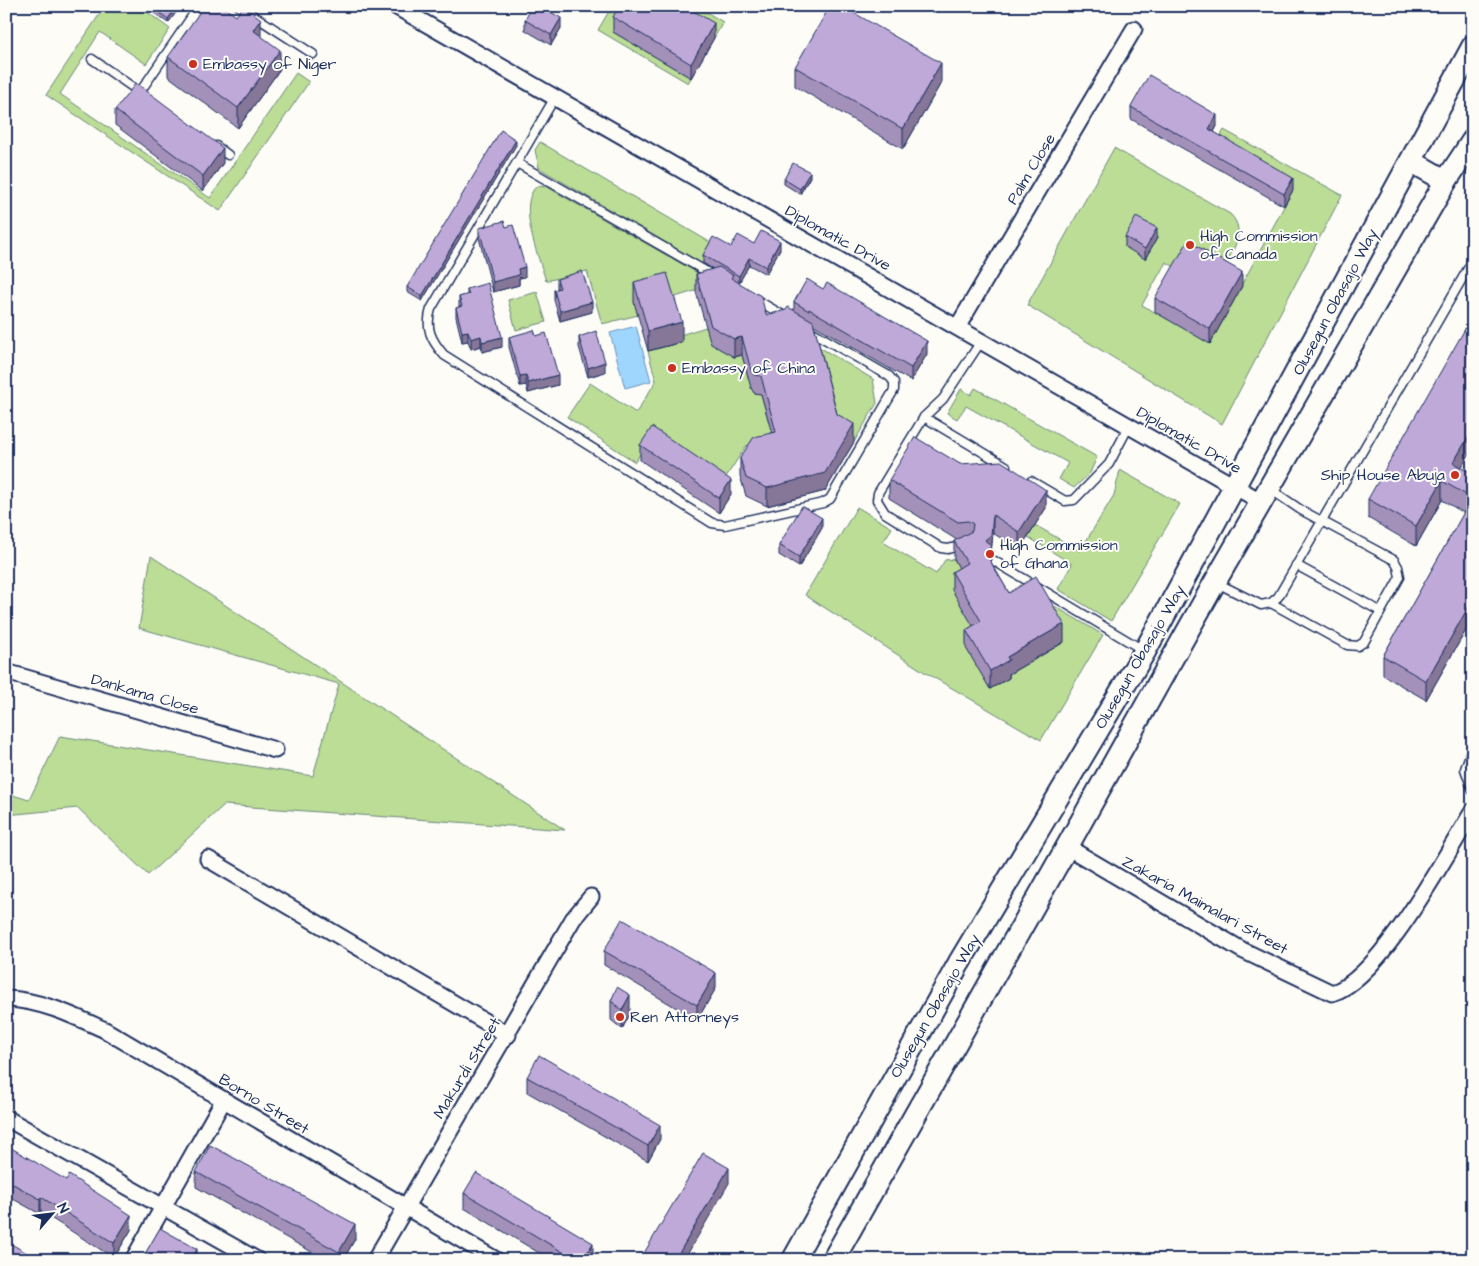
<svg xmlns="http://www.w3.org/2000/svg" width="1479" height="1266" font-family="'Architects Daughter',sans-serif">
  <style>
    .green { fill: #bbdd96; stroke: #6b867a }
    .water { fill: #9ed6fd; stroke: #6a93bd }
    .lines { fill: none; stroke-linecap: round; stroke-linejoin: round }
    .service-casing { stroke: #1b2f5e; stroke-width: 11 }
    .minor-casing { stroke: #1b2f5e; stroke-width: 19 }
    .secondary-casing { stroke: #1b2f5e; stroke-width: 25 }
    .service { stroke: #fdfcf7; stroke-width: 8 }
    .minor { stroke: #fdfcf7; stroke-width: 15 }
    .secondary { stroke: #fdfcf7; stroke-width: 21 }
    .wall { fill: #a491ba; stroke: #1b2f5e }
    .shaded-wall { fill: #867697; stroke: #1b2f5e }
    .building { fill: #bfa9d8; stroke: #1b2f5e }
    .poi-dot { fill: #c8321e; stroke: #fdfcf7; stroke-width: 2 }
    .labels { text-anchor: middle; dominant-baseline: central; stroke-width: 4; stroke-linejoin: round; paint-order: stroke }
    .poi-label { font-size: 16px; fill: #1b2f5e; stroke: #fdfcf7; text-anchor: start }
    .street-label { font-size: 16px; fill: #1b2f5e; stroke: #fdfcf7 }
  </style>
  <rect width="100%" height="100%" fill="#fdfcf7"/>
  <filter id="ink" filterUnits="userSpaceOnUse"><feTurbulence type="fractalNoise" baseFrequency=".02" numOctaves="2"/><feDisplacementMap in="SourceGraphic" scale="10" xChannelSelector="R" yChannelSelector="G"/><feConvolveMatrix kernelMatrix="1 2 1 2 8 2 1 2 1" color-interpolation-filters="sRGB"/></filter>
  <g filter="url(#ink)">
    <!-- green -->
    <g class="green">
      <polygon points="105,6 139,6 170,29 146,64 100,32 60,94 210,198 296,73 309,82 220,211 46,95"/>
      <polygon points="612,6 628,6 613,32 691,78 688,83 598,30"/>
      <polygon points="660,6 696,6 723,22 714,38"/>
      <path d="M1224,130L1342,195L1222,424L1027,305L1114,148L1230,214C1249,232 1230,254 1221,274L1180,270L1166,262L1142,305L1210,343L1293,190L1207,161Z"/>
      <polygon points="540,142 713,244 702,264 539,168 535,150"/>
      <path d="M537,186L547,187L717,284L669,299L634,301L638,315L602,324L587,271L546,281C539,257 516,204 537,186Z"/>
      <polygon points="537,292 546,322 516,330 508,300"/>
      <polygon points="706,327 733,357 742,355 754,393 761,394 773,438 746,446 726,477 649,440 635,462 567,417 590,383 636,413 656,381 648,351 681,342 680,335"/>
      <polygon points="814,344 873,379 877,403 854,442 837,432"/>
      <polygon points="975,388 1097,457 1090,473 1074,488 1059,479 1068,463 966,406 957,419 947,413 961,389 971,395"/>
      <polygon points="1120,470 1180,504 1111,621 1058,589 1072,564 1028,537 1035,525 1080,551 1114,495"/>
      <polygon points="857,507 892,528 883,542 936,574 945,560 954,559 967,581 1031,662 1064,642 1036,595 1103,635 1041,740 926,673 805,595"/>
      <polygon points="151,556 565,830 224,805 148,875 78,808 6,815 6,793 29,800 60,736 313,776 339,684 139,628"/>
    </g>
    <!-- water -->
    <polygon class="water" points="636,326 651,381 625,388 610,333"/>
    <g class="lines">
      <defs>
        <g id="service">
          <polyline points="239,6 313,54"/>
          <polyline points="92,59 141,93"/>
          <polyline points="140,92 199,6"/>
          <path d="M554,99L431,309C425,328 431,340 444,355L712,523L725,525L823,503L830,499L894,390V382L889,376L809,330"/>
          <polyline points="216,146 228,155"/>
          <polyline points="517,163 714,276"/>
          <polyline points="755,299 786,317"/>
          <polyline points="924,417 1006,466"/>
          <polyline points="1031,481 1065,501 1074,500 1109,464 1129,426"/>
          <polyline points="1270,489 1301,510 1394,560 1398,567 1400,577 1364,642 1358,646 1347,645 1271,603"/>
          <polyline points="963,545 948,549 941,548 885,513 877,500 878,493 924,417 943,399 982,340"/>
          <polyline points="991,559 1143,650"/>
          <polyline points="1296,565 1380,611"/>
          <polyline points="1217,583 1261,605 1271,603 1278,597 1473,260"/>
          <polyline points="1473,745 1465,769 1473,791"/>
        </g>
        <g id="minor">
          <polyline points="395,6 1262,502"/>
          <polyline points="958,326 1134,29"/>
          <polyline points="6,672 275,750"/>
          <path d="M1067,847L1242,950L1332,993C1380,979 1445,856 1473,811"/>
          <polyline points="208,859 508,1035"/>
          <path d="M6,999C41,1000 74,1016 105,1030L496,1260"/>
          <polyline points="6,1118 257,1260"/>
          <polyline points="133,1260 223,1101"/>
          <polyline points="375,1260 573,919 591,897"/>
        </g>
        <g id="secondary">
          <polyline points="1411,161 1446,181"/>
          <polyline points="793,1260 959,963 1145,651 1473,46"/>
          <polyline points="833,1260 1067,847 1215,582 1446,181 1473,140"/>
        </g>
      </defs>
      <!-- service casing -->
      <use href="#service" class="service-casing"/>
      <!-- minor casing -->
      <use href="#minor" class="minor-casing"/>
      <!-- secondary casing -->
      <use href="#secondary" class="secondary-casing"/>
      <!-- service -->
      <use href="#service" class="service"/>
      <!-- minor -->
      <use href="#minor" class="minor"/>
      <!-- secondary -->
      <use href="#secondary" class="secondary"/>
    </g>
    <!-- wall -->
    <g class="wall">
      <polygon points="144,6 181,6 168,23"/>
      <polygon points="613,17 714,38 691,78 613,32"/>
      <polygon points="525,20 561,28 551,45 525,30"/>
      <polygon points="261,36 280,69 238,128 168,76 168,57"/>
      <polygon points="795,67 941,83 903,149 795,86"/>
      <polygon points="1131,107 1217,126 1214,132 1293,190 1284,206 1131,119"/>
      <polygon points="115,110 223,163 203,191 115,125"/>
      <polygon points="516,145 422,301 407,292 407,287"/>
      <polygon points="810,177 800,194 784,184 784,179"/>
      <polygon points="506,227 525,277 519,278 519,285 493,292 479,238 479,228"/>
      <polygon points="1125,237 1157,238 1145,259 1125,247"/>
      <polygon points="754,244 780,249 766,274 749,265 739,283 766,315 794,310 794,302 927,354 911,381 814,325 837,414 854,442 825,491 767,506 746,496 740,476 740,458 772,433 761,394 754,393 751,388 742,355 734,357 711,344 696,292 696,274 713,269 703,263 703,255 731,247"/>
      <polygon points="557,279 592,312 560,321 554,300 554,290 557,289"/>
      <polygon points="634,282 682,342 648,351 634,302"/>
      <polygon points="1242,286 1210,344 1155,312 1155,298"/>
      <polygon points="467,289 502,347 482,352 481,346 471,349 468,341 462,342 456,317 456,308 459,307 459,297 467,295"/>
      <polygon points="536,336 558,385 528,393 526,385 520,386 509,347 509,337"/>
      <polygon points="579,337 605,372 588,377 579,347"/>
      <polygon points="640,445 731,494 719,513 640,460"/>
      <polygon points="960,464 1046,508 1019,550 993,533 991,553 991,562 1009,593 1064,642 1009,674 1009,678 990,689 966,648 966,630 973,626 952,590 952,572 959,568 954,559 954,541 957,540 889,498 889,480"/>
      <polygon points="1462,468 1473,474 1473,618 1426,700 1383,675 1383,656 1464,513 1442,500 1416,546 1368,518 1368,499"/>
      <polygon points="822,528 799,567 779,555 779,545"/>
      <polygon points="6,914 10,946 10,960 6,961"/>
      <polygon points="604,951 716,988 697,1020 604,965"/>
      <polygon points="611,1001 630,1014 622,1029 611,1020"/>
      <polygon points="527,1077 660,1139 648,1161 527,1092"/>
      <polygon points="6,1145 131,1230 114,1258 41,1212 40,1214 6,1195"/>
      <polygon points="196,1172 355,1239 343,1260 326,1260 196,1187"/>
      <polygon points="464,1193 593,1258 591,1260 551,1260 464,1208"/>
    </g>
    <!-- shaded-wall -->
    <g class="shaded-wall">
      <polygon points="177,6 181,6 168,23 168,19"/>
      <polygon points="561,18 561,28 551,45 551,35"/>
      <polygon points="261,19 261,39 253,30"/>
      <polygon points="714,23 714,38 691,78 691,64"/>
      <polygon points="280,50 280,69 238,128 238,108"/>
      <polygon points="941,63 941,83 903,149 903,129"/>
      <polygon points="1217,115 1217,126 1209,141 1209,129"/>
      <polygon points="516,140 516,145 422,301 422,296"/>
      <polygon points="223,148 223,163 203,191 203,176"/>
      <polygon points="810,172 810,177 800,194 800,189"/>
      <polygon points="1293,178 1293,190 1284,206 1284,194"/>
      <polygon points="1157,228 1157,238 1145,259 1145,249"/>
      <polygon points="780,241 780,249 766,274 766,267"/>
      <polygon points="749,258 749,265 739,283 739,276"/>
      <polygon points="525,267 525,277 519,278 519,285 493,292 493,282 518,269"/>
      <polygon points="1242,272 1242,286 1210,344 1210,329"/>
      <polygon points="592,302 592,312 560,321 560,311"/>
      <polygon points="682,322 682,342 648,351 648,331"/>
      <polygon points="468,331 468,341 462,342 462,332"/>
      <polygon points="481,336 481,346 471,349 471,339"/>
      <polygon points="502,337 502,347 482,352 482,342"/>
      <polygon points="742,337 742,355 734,357 734,339"/>
      <polygon points="927,341 927,354 911,381 911,368"/>
      <polygon points="605,362 605,372 588,377 588,368"/>
      <polygon points="526,375 526,385 520,386 520,376"/>
      <polygon points="558,375 558,385 528,393 528,383"/>
      <polygon points="854,424 854,442 825,491 767,506 767,488"/>
      <polygon points="1473,429 1473,448 1453,482 1453,463"/>
      <polygon points="731,480 731,494 719,513 719,498"/>
      <polygon points="1442,481 1442,500 1416,546 1416,526"/>
      <polygon points="1046,490 1046,508 1019,550 1019,532"/>
      <polygon points="993,515 993,533 991,553 991,565 985,571 985,540"/>
      <polygon points="822,518 822,528 799,567 799,557"/>
      <polygon points="1473,599 1473,618 1426,700 1426,681"/>
      <polygon points="1064,624 1064,642 1009,674 1009,678 990,689 990,671 1007,657"/>
      <polygon points="716,973 716,988 697,1020 697,1005"/>
      <polygon points="630,995 630,1014 622,1029 622,1010"/>
      <polygon points="660,1125 660,1139 648,1161 648,1146"/>
      <polygon points="729,1168 729,1183 684,1260 675,1260"/>
      <polygon points="41,1197 41,1212 40,1214 40,1199"/>
      <polygon points="131,1215 131,1230 114,1258 114,1243"/>
      <polygon points="355,1224 355,1239 343,1260 339,1260 339,1252"/>
      <polygon points="593,1243 593,1258 591,1260 583,1260"/>
      <polygon points="197,1249 197,1260 191,1260"/>
    </g>
    <!-- building -->
    <g class="building">
      <polygon points="151,6 177,6 168,19"/>
      <polygon points="204,6 222,6 236,16 244,6 261,19 253,30 280,50 238,108 168,57"/>
      <polygon points="532,6 540,6 561,18 551,35 525,20"/>
      <polygon points="619,6 685,6 714,23 691,64 613,17"/>
      <polygon points="830,6 842,6 941,63 903,129 795,67"/>
      <polygon points="1149,75 1217,115 1209,129 1293,178 1284,194 1131,107"/>
      <polygon points="136,83 223,148 203,176 115,110"/>
      <polygon points="501,130 516,140 422,296 407,287"/>
      <polygon points="793,163 810,172 800,189 784,179"/>
      <polygon points="1136,217 1157,228 1145,249 1125,237"/>
      <polygon points="504,221 506,227 513,225 525,267 518,269 519,275 493,282 479,228"/>
      <polygon points="761,231 780,241 766,267 749,258 739,276 703,255 713,237 731,247 738,235 754,244"/>
      <polygon points="1188,241 1242,272 1210,329 1155,298"/>
      <polygon points="719,267 733,275 731,278 761,296 766,315 786,310 788,307 813,321 837,414 854,424 825,473 767,488 746,478 740,458 754,437 776,432 761,376 754,375 751,370 742,337 734,339 711,326 696,274"/>
      <polygon points="582,271 592,302 560,311 554,290 560,288 557,279"/>
      <polygon points="667,273 682,322 648,331 634,282"/>
      <polygon points="807,279 823,289 827,283 927,341 911,368 809,309 809,311 794,302"/>
      <polygon points="488,283 502,337 482,342 481,336 471,339 468,331 462,332 456,308 462,306 459,297 469,294 467,289"/>
      <polygon points="1473,315 1473,429 1453,463 1473,474 1473,599 1426,681 1383,656 1472,498 1442,481 1416,526 1368,499"/>
      <polygon points="534,330 536,336 546,333 558,375 528,383 526,375 520,376 509,337"/>
      <polygon points="596,331 605,362 588,368 579,337"/>
      <polygon points="652,427 731,480 719,498 640,445"/>
      <polygon points="915,437 960,464 1001,461 1046,490 1019,532 993,515 991,535 985,540 991,547 985,552 1009,593 1036,576 1064,624 1007,657 1009,660 990,671 966,630 981,621 952,572 967,563 954,541 972,531 973,524 968,521 958,522 889,480"/>
      <polygon points="802,506 822,518 799,557 779,545"/>
      <polygon points="6,914 10,946 6,946"/>
      <polygon points="622,919 716,973 697,1005 604,951"/>
      <polygon points="617,987 630,995 622,1010 611,1001"/>
      <polygon points="539,1055 660,1125 648,1146 527,1077"/>
      <polygon points="6,1145 66,1180 69,1175 131,1215 114,1243 41,1197 40,1199 6,1180"/>
      <polygon points="210,1145 355,1224 339,1252 196,1172"/>
      <polygon points="703,1153 729,1168 675,1260 640,1260"/>
      <polygon points="476,1173 593,1243 583,1260 576,1260 464,1193"/>
      <polygon points="160,1228 197,1249 191,1260 143,1260 142,1259"/>
      <polygon points="6,1241 39,1260 6,1260"/>
    </g>
  </g>
  <!-- markers -->
  <g class="poi-dot">
    <circle cx="193" cy="64" r="5"/>
    <circle cx="1190" cy="245" r="5"/>
    <circle cx="672" cy="368" r="5"/>
    <circle cx="1455" cy="475" r="5"/>
    <circle cx="990" cy="554" r="5"/>
    <circle cx="620" cy="1017" r="5"/>
  </g>
  <g class="labels">
    <!-- poi labels -->
    <g class="poi-label">
      <text x="203" y="64">Embassy of Niger</text>
      <text x="1200" y="236">High Commission<tspan x="1200" dy="18">of Canada</tspan></text>
      <text x="682" y="368">Embassy of China</text>
      <text x="1445" y="475" text-anchor="end">Ship House Abuja</text>
      <text x="1000" y="545">High Commission<tspan x="1000" dy="18">of Ghana</tspan></text>
      <text x="630" y="1017">Ren Attorneys</text>
    </g>
    <!-- street labels -->
    <g class="street-label">
      <text transform="translate(1031 169) rotate(-59)">Palm Close</text>
      <text transform="translate(838 238) rotate(29)">Diplomatic Drive</text>
      <text transform="translate(1335 302) rotate(-62)">Olusegun Obasajo Way</text>
      <text transform="translate(1189 440) rotate(30)">Diplomatic Drive</text>
      <text transform="translate(1140 657) rotate(-60)">Olusegun Obasajo Way</text>
      <text transform="translate(145 694) rotate(16)">Dankama Close</text>
      <text transform="translate(1205 905) rotate(29)">Zakaria Maimalari Street</text>
      <text transform="translate(935 1006) rotate(-60)">Olusegun Obasajo Way</text>
      <text transform="translate(467 1068) rotate(-59)">Makurdi Street</text>
      <text transform="translate(264 1104) rotate(31)">Borno Street</text>
    </g>
  </g>
  <!-- margin -->
  <rect width="1479" height="1266" fill="none" stroke="#fdfcf7" stroke-width="25"/>
  <rect x="12" y="12" width="1454" height="1241" fill="none" stroke="#1b2f5e" stroke-width="2" filter="url(#ink)"/>
  <!-- north arrow -->
  <g transform="translate(52 1214) rotate(62)" stroke="#fdfcf7" stroke-width="4" paint-order="stroke">
  <path d="M0-4L9 19L0 12L-9 19Z" fill="#1b2f5e"/>
  <text y="-8" font-size="14" font-weight="bold" text-anchor="middle" fill="#1b2f5e">N</text>
  </g>
</svg>
